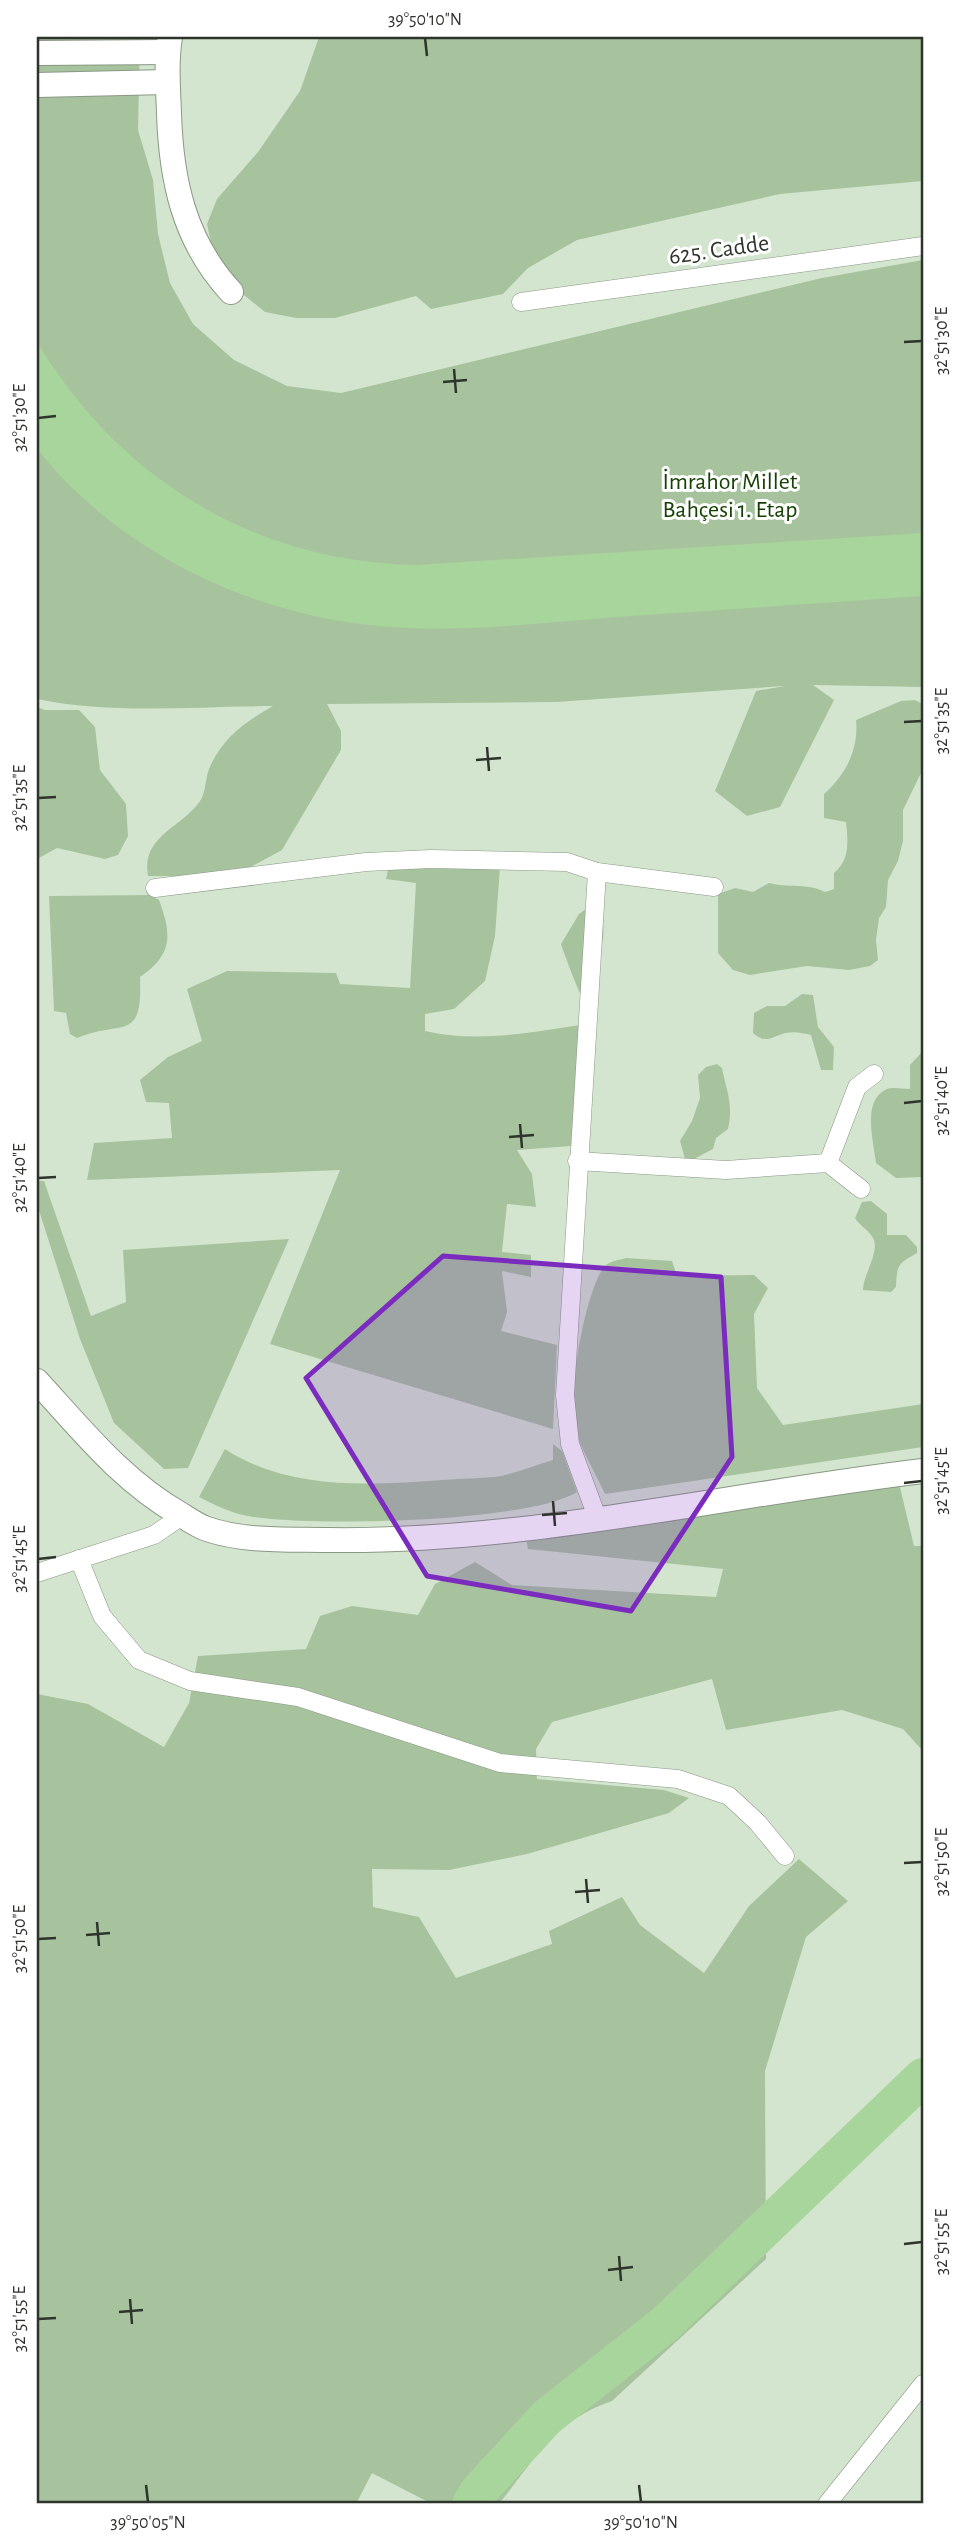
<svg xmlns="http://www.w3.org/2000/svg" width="960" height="2541" font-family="'Alegreya Sans',sans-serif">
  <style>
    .green { fill: #a7c39e }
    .water { fill: #a8d59b }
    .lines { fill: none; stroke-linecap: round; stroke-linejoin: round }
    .river { stroke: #a8d59b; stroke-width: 38 }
    .street-casing { stroke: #899884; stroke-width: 19 }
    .secondary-casing { stroke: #899884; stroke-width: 26 }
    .street { stroke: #fff; stroke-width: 18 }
    .secondary { stroke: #fff; stroke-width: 24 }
    .marked { fill: #7b2cbf; fill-opacity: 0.2; stroke: #7b2cbf; stroke-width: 5; stroke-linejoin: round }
    .ticks { fill: none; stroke: #2e342c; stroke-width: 2.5 }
    .labels { text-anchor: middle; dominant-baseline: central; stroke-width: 6; stroke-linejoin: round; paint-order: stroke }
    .street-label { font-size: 24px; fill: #2e342c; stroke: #fff }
    .park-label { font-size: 24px; fill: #164104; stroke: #fff }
    .neatline { fill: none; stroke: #2e342c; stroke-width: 2.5 }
    .ticks-label { font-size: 18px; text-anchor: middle; fill: #2e342c }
  </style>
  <rect width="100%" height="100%" fill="#d4e5cf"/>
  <!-- green -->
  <g class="green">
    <path d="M37,37H140L138,130L153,180L158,234L170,283L193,324L234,360L287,386L341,393L822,278L923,260V687L813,685L834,700L780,807L747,816L715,791L756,691L785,686L556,702L327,704L341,731V750L282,850L245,870L215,876H148C141,836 180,829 200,801C206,793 205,779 209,769C222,738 245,722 273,706C195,706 113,715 37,699Z"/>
    <polygon points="319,37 923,37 923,181 780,194 577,240 528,268 503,294 431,309 416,296 335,318 296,318 265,312 239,291 212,247 207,224 217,199 258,152 300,91"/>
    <path d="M915,700L923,704V769L903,810V841L898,861L888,880L886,907L879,918L876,940L878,960L870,966L849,970L807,966L750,975L733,970L718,953V894L735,888L753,892L769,883C788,888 809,883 825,892L834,889V873C850,860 848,841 846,822L824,818V794C846,775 859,748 856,720L901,701Z"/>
    <polygon points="37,707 45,710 79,710 95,727 100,770 126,804 128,836 118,855 105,859 57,848 37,859"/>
    <path d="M434,865L500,867L495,936L485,981L454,1009L425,1014V1031C476,1043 529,1033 580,1025L571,1146L517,1150L532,1174L536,1207L507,1204L502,1252L531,1255V1277L502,1271L507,1312L501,1331L557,1345L553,1429L270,1344L340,1170L87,1180L94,1143L172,1138L169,1103L146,1102L140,1080L168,1057L202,1041L187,989L227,971L336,973L340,984L410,988L416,883L386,879L388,870Z"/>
    <path d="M149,895L159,900C172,935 173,954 140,977C143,1044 122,1019 77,1038L70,1034L66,1013L54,1011L49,896Z"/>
    <path d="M589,907L599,911C613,938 591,970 582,997C579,993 563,951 561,944L579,914Z"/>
    <path d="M802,994L813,995L818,1027L834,1047L833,1070H821L811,1035C803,1033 794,1031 786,1033C772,1036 766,1045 753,1033L754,1013L767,1006H785Z"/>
    <path d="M923,1051V1177L896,1178L876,1163C874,1142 861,1100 887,1089C893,1087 903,1089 910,1089V1065Z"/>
    <path d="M717,1064L722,1068C726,1089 734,1105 728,1129L716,1138L713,1149L692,1160L685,1159L680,1141L692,1121L700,1098L698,1075L706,1067Z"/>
    <polygon points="37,1181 44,1181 91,1316 126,1302 123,1250 289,1239 188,1468 164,1469 114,1423 80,1339 37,1204"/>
    <path d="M871,1201L887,1214V1235H906L917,1247V1253C898,1264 897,1264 896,1287L891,1292L863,1290C863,1274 883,1248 871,1235C866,1228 860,1226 855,1218L862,1202Z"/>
    <path d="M626,1258L672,1261L677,1276L754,1275L768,1288L754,1314L757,1388L783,1425L923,1404V1447L605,1494C595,1472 580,1448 574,1425C567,1398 586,1284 606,1265C611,1261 619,1260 626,1258Z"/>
    <path d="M553,1444L562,1451L577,1492C526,1523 310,1527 248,1516C231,1513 215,1505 199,1497L225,1449C289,1491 370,1485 443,1480C462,1478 483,1479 501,1476C519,1472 536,1465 553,1460Z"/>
    <path d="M899,1483L914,1546H923V1751L903,1729L842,1710L726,1730L712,1679L552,1722L536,1749L537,1779L664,1790L689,1798L669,1813L527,1854L449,1870L372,1869L373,1907L419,1917L456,1978L552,1944L549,1931L622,1897L640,1925L704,1973L749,1906L799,1859L848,1901L806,1937L765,2071L766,2259L612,2401C555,2420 535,2459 499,2504H432L372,2473L356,2504H37V1694L88,1704L164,1747L189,1703L198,1656L306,1649L320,1616L352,1606L418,1615L435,1584L475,1562L512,1585L716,1597L723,1569L528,1549L526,1537Z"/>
  </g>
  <!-- water -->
  <path class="water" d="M37,342C120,480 255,562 417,565L923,533V596C821,603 719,610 617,617C549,622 480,631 411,628C270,624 126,560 37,449Z"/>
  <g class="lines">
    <!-- river -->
    <polyline class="river" points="471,2504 479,2491 547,2417 665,2324 923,2077"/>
    <defs>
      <g id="street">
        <polyline points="521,302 923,246"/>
        <polyline points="155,888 366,862 431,859 567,862 597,872 714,887"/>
        <polyline points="577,1161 726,1170 828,1163"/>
        <polyline points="861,1189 828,1163 857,1087 874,1074"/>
        <polyline points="597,1517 570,1444 565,1395 597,872"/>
        <polyline points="79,1559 102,1616 139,1660 190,1681 298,1697 500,1763 678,1779 729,1796 758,1823 785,1856"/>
        <polyline points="37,1573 154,1535 183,1515"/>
        <polyline points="827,2504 923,2384"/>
      </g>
      <g id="secondary">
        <path d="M170,37C166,62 168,87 169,113C171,180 184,241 231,292"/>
        <polyline points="37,53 168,52"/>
        <polyline points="37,85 167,82"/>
        <path d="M37,1381C81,1429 122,1481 180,1514C188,1519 198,1526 207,1529C245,1542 289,1539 328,1540C526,1543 727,1494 923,1471"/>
      </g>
    </defs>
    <!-- street casing -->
    <use href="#street" class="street-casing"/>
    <!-- secondary casing -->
    <use href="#secondary" class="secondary-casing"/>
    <!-- street -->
    <use href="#street" class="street"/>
    <!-- secondary -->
    <use href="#secondary" class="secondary"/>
  </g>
  <!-- marked area -->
  <path class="marked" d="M443,1256L721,1277L732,1457L631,1611L427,1576L306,1378Z"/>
  <!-- ticks -->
  <path class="ticks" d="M425,38L427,56M904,342L922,341M454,369L456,393M443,382L467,380M38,418L56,416M904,722L922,721M487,747L489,771M476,760L501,758M38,798L56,797M904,1103L922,1101M520,1124L522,1148M509,1137L534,1135M38,1178L56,1177M904,1483L922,1481M553,1501L555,1526M542,1515L567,1513M38,1559L56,1557M904,1863L922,1862M586,1879L588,1903M575,1892L600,1890M97,1922L99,1946M86,1935L110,1933M38,1939L56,1938M904,2244L922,2242M619,2256L621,2281M608,2270L633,2267M130,2299L132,2324M119,2312L143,2310M38,2319L56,2318M146,2485L148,2502M639,2485L641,2502"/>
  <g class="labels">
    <!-- street labels -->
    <g class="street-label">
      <text transform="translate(719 250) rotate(-8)">625. Cadde</text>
    </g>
    <!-- park labels -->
    <g class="park-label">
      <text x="730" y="482">İmrahor Millet<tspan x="730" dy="28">Bahçesi 1. Etap</tspan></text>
    </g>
  </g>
  <!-- border -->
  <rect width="960" height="2541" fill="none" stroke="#ffffff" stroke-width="77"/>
  <rect x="38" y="38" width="884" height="2464" class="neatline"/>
  <g class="ticks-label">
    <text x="425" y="25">39°50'10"N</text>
    <text transform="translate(941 341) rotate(-90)" y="6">32°51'30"E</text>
    <text transform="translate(19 418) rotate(-90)" y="6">32°51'30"E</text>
    <text transform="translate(941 721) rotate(-90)" y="6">32°51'35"E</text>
    <text transform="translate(19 798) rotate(-90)" y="6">32°51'35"E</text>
    <text transform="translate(941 1101) rotate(-90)" y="6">32°51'40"E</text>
    <text transform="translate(19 1178) rotate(-90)" y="6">32°51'40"E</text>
    <text transform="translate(941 1481) rotate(-90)" y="6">32°51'45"E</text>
    <text transform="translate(19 1559) rotate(-90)" y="6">32°51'45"E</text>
    <text transform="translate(941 1862) rotate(-90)" y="6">32°51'50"E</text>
    <text transform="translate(19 1939) rotate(-90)" y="6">32°51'50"E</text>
    <text transform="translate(941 2242) rotate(-90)" y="6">32°51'55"E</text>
    <text transform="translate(19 2319) rotate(-90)" y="6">32°51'55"E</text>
    <text x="148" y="2528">39°50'05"N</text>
    <text x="641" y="2528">39°50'10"N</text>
  </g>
</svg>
